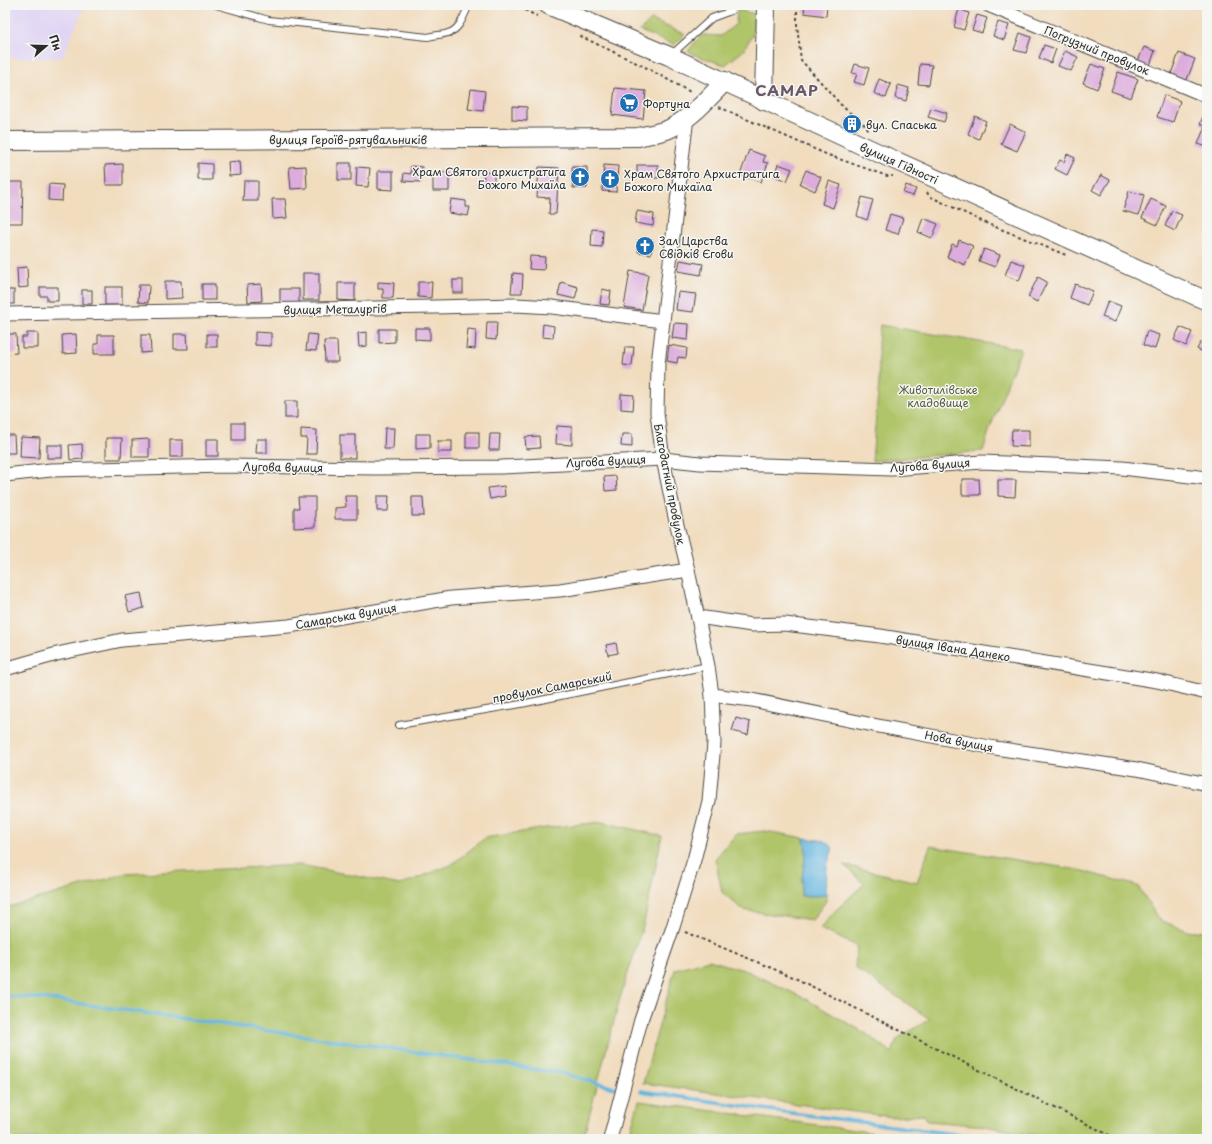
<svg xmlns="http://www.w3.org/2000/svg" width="1212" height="1144" font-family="'Playpen Sans',sans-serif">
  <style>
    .built { fill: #e0d4f4 }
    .green { fill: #b0c56a; stroke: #6e784a }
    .water { fill: #64b5df; stroke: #487085 }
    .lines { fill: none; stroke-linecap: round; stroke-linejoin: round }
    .stream { stroke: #64b5df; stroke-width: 3.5 }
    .building { fill: #dcacdc }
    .lane-casing { stroke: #494641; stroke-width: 8 }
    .street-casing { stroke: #494641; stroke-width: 15 }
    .secondary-casing { stroke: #494641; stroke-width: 20 }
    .path { stroke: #494641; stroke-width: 2; stroke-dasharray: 3 3; stroke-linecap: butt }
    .lane { stroke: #fff; stroke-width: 6 }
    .street { stroke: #fff; stroke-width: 13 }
    .secondary { stroke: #fff; stroke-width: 18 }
    .labels { text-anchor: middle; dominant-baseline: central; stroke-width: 3; stroke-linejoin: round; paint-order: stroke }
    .street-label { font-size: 11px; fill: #2b2b2b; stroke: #f6f6f2 }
    .poi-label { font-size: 11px; fill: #2b2b2b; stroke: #f6f6f2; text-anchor: start }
    .park-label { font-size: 11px; fill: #53593e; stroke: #f6f6f2 }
    .district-label { font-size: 15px; font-weight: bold; letter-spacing: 1px; fill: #695869; stroke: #f6f6f2 }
  </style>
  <rect width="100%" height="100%" fill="#f6f6f2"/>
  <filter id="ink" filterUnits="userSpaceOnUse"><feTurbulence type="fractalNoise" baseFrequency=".025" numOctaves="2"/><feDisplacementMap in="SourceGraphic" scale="8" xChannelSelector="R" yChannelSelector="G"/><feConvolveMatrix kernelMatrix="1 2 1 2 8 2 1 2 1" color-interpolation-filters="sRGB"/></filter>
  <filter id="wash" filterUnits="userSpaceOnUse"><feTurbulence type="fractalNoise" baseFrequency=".012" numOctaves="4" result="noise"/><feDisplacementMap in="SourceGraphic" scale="16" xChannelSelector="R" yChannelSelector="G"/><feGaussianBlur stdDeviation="0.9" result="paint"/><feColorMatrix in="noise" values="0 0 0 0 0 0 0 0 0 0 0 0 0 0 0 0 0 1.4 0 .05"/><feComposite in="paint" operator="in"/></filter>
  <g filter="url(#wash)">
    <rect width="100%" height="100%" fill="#f1dcbe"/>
    <!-- built -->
    <polygon class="built" points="5,5 85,5 62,58 5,58"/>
    <!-- green -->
    <g class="green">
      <polygon points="737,10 755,14 753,34 743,51 725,65 697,56 688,51 701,35 721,36 736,24"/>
      <polygon points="651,20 685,34 674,45 640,31"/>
      <polygon points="880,325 1021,349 990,428 983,451 872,461 879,382 878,343"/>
      <polygon points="602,822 662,836 644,923 620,998 583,1139 14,1139 5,1131 5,908 124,874 301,865 400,885 451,865 485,838 546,828"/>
      <polygon points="765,831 804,838 806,851 802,878 801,896 826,894 826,901 812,920 743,910 722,892 715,859 736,834"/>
      <polygon points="930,846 1079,870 1138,886 1159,920 1191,932 1207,930 1207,1139 1052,1139 985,1126 928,1121 924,1115 892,1117 643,1083 675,969 709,960 747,971 804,998 865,1033 892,1053 897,1039 930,1019 855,968 857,946 820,929 834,912 864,884 844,865 917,882"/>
      <polygon points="639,1101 884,1134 927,1135 959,1139 628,1139"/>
    </g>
    <!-- water -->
    <polygon class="water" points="804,838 825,841 833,848 827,866 826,894 819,896 801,896 802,878 806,851"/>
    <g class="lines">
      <!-- stream -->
      <g class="stream">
        <polyline points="5,996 47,999 562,1073 615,1088"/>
        <polyline points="641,1091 784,1112 992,1139"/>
      </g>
    </g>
    <g id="blocks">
      <!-- building -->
      <g class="building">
        <polygon points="805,5 827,5 826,16 804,13"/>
        <polygon points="959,9 969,13 964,30 954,27"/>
        <polygon points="977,15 987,18 982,33 972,30"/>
        <polygon points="998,22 1009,25 1004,40 993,36"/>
        <polygon points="1020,33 1031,37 1026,53 1014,50"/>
        <polygon points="1044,45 1056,49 1051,63 1039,58"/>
        <polygon points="1144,47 1155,51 1149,68 1137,63"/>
        <polygon points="1065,51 1078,57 1071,71 1058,66"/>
        <polygon points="1179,53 1195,59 1186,82 1170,76"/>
        <polygon points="855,64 869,68 864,85 854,82 857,74 852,73"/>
        <polygon points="920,64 932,65 929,85 918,84"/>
        <polygon points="1091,64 1105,69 1097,89 1083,83"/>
        <polygon points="1118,72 1138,79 1131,98 1111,91"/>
        <polygon points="879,79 891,84 886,98 874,93"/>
        <polygon points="898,85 909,88 906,101 895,98"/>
        <polygon points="615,88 646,91 643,119 612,115"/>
        <polygon points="471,89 485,91 483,111 468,109"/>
        <polygon points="1164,95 1180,101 1173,122 1157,117"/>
        <polygon points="512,106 527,107 527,121 512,120"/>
        <polygon points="931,108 947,113 944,122 928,117"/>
        <polygon points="1205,112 1207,113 1207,147 1198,144 1205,126 1200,124"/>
        <polygon points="975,116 986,121 979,139 968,134"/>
        <polygon points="848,117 859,123 856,130 845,124"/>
        <polygon points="1010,124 1026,132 1017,151 1001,144"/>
        <polygon points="749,150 765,156 763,162 768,163 761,182 740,175"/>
        <polygon points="1067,154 1075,158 1067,175 1055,169 1060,160 1064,162"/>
        <polygon points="240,161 241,175 229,176 228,162"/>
        <polygon points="198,163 212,164 212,180 198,180"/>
        <rect x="338" y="163" width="13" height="17"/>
        <polygon points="123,164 123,185 106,185 105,165"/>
        <polygon points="778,164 792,169 787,181 774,176"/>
        <polygon points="604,165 618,166 616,192 602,191"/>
        <rect x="637" y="165" width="21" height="13"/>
        <polygon points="306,166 307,188 291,189 289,167"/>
        <polygon points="411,166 422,167 421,182 403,181 404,173 411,174"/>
        <polygon points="357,167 370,168 368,187 356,186"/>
        <polygon points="539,167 559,168 556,214 549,214 550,198 537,197"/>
        <polygon points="572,167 587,167 587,188 573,188"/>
        <polygon points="806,170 821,177 815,191 800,184"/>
        <polygon points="378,171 393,171 393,190 378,189"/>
        <rect x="433" y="172" width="16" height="19"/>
        <polygon points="484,172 494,173 494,186 483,186"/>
        <polygon points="1101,175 1110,180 1101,195 1092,190"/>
        <polygon points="244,181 258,181 258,201 243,201"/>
        <polygon points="829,181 841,185 833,208 822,204"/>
        <polygon points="8,182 23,182 22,223 7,223"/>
        <polygon points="49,184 63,185 62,201 48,200"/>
        <polygon points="906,185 916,189 913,196 903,193"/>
        <polygon points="1129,191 1144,195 1139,215 1123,211"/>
        <polygon points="862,197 873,200 867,220 857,216"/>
        <polygon points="272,199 285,199 287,218 273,219"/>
        <polygon points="451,199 466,201 466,207 470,207 468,216 449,213"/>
        <polygon points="1151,199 1166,206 1157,225 1142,218"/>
        <polygon points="637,211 654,214 653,226 635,223"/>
        <polygon points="1172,211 1182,215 1175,231 1165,226"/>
        <polygon points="890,214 903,218 898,234 885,230"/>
        <polygon points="923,218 938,224 932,238 918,232"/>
        <polygon points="592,229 603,230 602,247 591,246"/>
        <polygon points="640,239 653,241 651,254 638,252"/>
        <polygon points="959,240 973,246 965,265 947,257 952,244 957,246"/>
        <polygon points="984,249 1000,255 995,267 979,261"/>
        <polygon points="530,256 545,257 544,270 529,269"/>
        <polygon points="680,260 703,264 701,275 678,271"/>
        <polygon points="1011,260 1025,265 1019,281 1005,275"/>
        <polygon points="27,267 28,287 18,288 17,268"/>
        <polygon points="630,271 648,274 642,310 624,307"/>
        <rect x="303" y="273" width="16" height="27"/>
        <polygon points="513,273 523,274 522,293 511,293"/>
        <polygon points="1038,277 1047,282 1037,302 1028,297"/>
        <rect x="453" y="280" width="10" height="13"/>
        <polygon points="165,281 181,281 182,298 165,299"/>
        <polygon points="378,282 394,283 393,298 383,298 383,289 378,289"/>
        <polygon points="418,282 432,282 431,298 418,297"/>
        <polygon points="561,282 578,287 575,299 558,295"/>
        <polygon points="338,283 355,283 355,301 338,300"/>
        <rect x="202" y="284" width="13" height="16"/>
        <polygon points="261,284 262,301 248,302 247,285"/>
        <polygon points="1075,284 1093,291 1087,305 1070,298"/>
        <polygon points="139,285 149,285 148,303 138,302"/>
        <polygon points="40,287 58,287 58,301 47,301 47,296 40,296"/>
        <rect x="105" y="287" width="17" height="18"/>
        <rect x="280" y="289" width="19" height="14"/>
        <polygon points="602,289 611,291 609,305 600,304"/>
        <rect x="5" y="290" width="9" height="14"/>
        <rect x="82" y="290" width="10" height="14"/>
        <polygon points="678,292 696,294 693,312 676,310"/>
        <polygon points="1108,301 1121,306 1115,322 1102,317"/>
        <polygon points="487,322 497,322 496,340 486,339"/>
        <polygon points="674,323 689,324 688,340 672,338"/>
        <polygon points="543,324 554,326 553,338 542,337"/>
        <polygon points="1180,327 1192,332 1186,346 1174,340"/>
        <polygon points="415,328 430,328 430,340 415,339"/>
        <polygon points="379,329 395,329 395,342 379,343"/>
        <polygon points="468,329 476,330 475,349 466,348"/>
        <polygon points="1147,331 1159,335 1155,349 1143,345"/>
        <polygon points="255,332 271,333 271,346 255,345"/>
        <polygon points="367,332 367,346 359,347 358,333"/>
        <polygon points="27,333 38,333 38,348 22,348 22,337 27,337"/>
        <polygon points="5,334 16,334 17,353 5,354"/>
        <polygon points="76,334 77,353 63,354 62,335"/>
        <polygon points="174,334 187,334 188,349 174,349"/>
        <rect x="207" y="334" width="10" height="13"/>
        <polygon points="308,334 318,335 316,351 306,350"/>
        <polygon points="98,335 114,335 114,354 94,354 94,344 98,344"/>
        <polygon points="141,335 150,335 151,352 141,353"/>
        <polygon points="1207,336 1207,354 1197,349 1201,342 1204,343"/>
        <polygon points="324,341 337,341 338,362 325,362"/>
        <polygon points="669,345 687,348 686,358 678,357 677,363 667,361"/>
        <polygon points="625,347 634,347 632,366 623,365"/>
        <polygon points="621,394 634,395 633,410 621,409"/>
        <rect x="285" y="401" width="12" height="17"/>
        <rect x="232" y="423" width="12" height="17"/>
        <polygon points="557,426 572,427 572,445 556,444"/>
        <polygon points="385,428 394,428 393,449 384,449"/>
        <polygon points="301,429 317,430 316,454 306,454 307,438 301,438"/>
        <polygon points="1012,430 1029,430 1029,447 1011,446"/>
        <rect x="466" y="432" width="13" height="16"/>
        <polygon points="416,434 430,434 430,448 416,449"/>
        <polygon points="490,434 500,434 499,450 489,450"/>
        <polygon points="622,434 632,434 632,447 621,446"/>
        <polygon points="5,435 14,435 15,453 5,453"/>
        <rect x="340" y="435" width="15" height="23"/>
        <polygon points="539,436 540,448 526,449 525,437"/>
        <polygon points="21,437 40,438 39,458 20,457"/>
        <polygon points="106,438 122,438 121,459 106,459"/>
        <polygon points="149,439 149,457 132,457 132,440"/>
        <rect x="206" y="439" width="12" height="17"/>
        <polygon points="257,439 267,439 267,453 256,453"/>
        <rect x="170" y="440" width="13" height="17"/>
        <rect x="438" y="441" width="14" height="11"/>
        <polygon points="82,444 83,459 70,460 69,445"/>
        <rect x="47" y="445" width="15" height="13"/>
        <polygon points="616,476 617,490 605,491 604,477"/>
        <polygon points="962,479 979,479 980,495 962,495"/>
        <polygon points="998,480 1016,480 1015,497 998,496"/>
        <polygon points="504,486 505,496 490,499 488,488"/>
        <polygon points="345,496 357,496 357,519 335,519 335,508 346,507"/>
        <polygon points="377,496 389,496 388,511 377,511"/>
        <polygon points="298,497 315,497 315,527 294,528 294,508 299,508"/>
        <polygon points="412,497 423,497 424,516 412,516"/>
        <polygon points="141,593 144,608 129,612 125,596"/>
        <polygon points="616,643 618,653 608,655 606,645"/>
        <polygon points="736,718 750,722 748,735 732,731"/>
      </g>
    </g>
  </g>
  <g filter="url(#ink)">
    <use href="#blocks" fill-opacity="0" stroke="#494641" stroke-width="1"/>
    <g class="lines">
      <defs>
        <g id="lane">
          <path d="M216,5L269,20L428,37C435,35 442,35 448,33C460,30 464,15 469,5"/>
          <polyline points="671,55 712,18 731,11"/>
          <polyline points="399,725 521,704 708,666"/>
        </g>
        <g id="street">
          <polyline points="988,5 1207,96"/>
          <polyline points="5,314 435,307 516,305 552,307 663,321"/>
          <polyline points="5,475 51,470 226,466 376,468 502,467 663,459 700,463 892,469 982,462 1122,468 1207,478"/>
          <polyline points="698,617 752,625 785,624 880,636 1157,681 1207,693"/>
          <polyline points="5,669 57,654 122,640 289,626 451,598 560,590 688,570"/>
          <polyline points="712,695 752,700 873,725 995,748 1137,769 1207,784"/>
          <polyline points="610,1139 641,1020 673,927 694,860 709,801 714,743 712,695 708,666 688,570 675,517 663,459 657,413 658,364 687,117"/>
        </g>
        <g id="secondary">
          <polyline points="548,5 669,56 872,150 1207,301"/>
          <polyline points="764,101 766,5"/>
          <path d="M5,141L638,137C649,134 661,133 671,128C692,117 709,98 725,81"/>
        </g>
      </defs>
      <!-- lane casing -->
      <use href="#lane" class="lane-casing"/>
      <!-- street casing -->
      <use href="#street" class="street-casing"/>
      <!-- secondary casing -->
      <use href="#secondary" class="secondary-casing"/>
      <!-- path -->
      <g class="path">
        <polyline points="514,5 537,16"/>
        <polyline points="797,5 797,25 801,60 843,107 866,126 869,132"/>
        <polyline points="580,36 645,67 692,93"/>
        <polyline points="719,107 828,155 887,176 893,176"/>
        <polyline points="927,192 929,196 988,224 1066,255"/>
        <polyline points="685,932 793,977 1117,1139"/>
      </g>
      <!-- lane -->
      <use href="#lane" class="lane"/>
      <!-- street -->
      <use href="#street" class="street"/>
      <!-- secondary -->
      <use href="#secondary" class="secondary"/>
    </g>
  </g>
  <!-- icons -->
  <defs>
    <symbol id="supermarket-disc" viewBox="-11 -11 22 22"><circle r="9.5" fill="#1f6fb2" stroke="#f6f6f2"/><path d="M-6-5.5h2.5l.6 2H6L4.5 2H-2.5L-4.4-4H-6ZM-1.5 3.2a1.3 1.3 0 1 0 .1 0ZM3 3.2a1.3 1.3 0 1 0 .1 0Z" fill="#fff"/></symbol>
    <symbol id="building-disc" viewBox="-11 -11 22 22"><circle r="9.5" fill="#1f6fb2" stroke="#f6f6f2"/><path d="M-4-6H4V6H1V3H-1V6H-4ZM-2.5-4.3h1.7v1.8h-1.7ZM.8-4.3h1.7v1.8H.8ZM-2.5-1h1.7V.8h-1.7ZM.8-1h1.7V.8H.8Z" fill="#fff"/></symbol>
    <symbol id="church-disc" viewBox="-11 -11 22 22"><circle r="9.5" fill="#1f6fb2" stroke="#f6f6f2"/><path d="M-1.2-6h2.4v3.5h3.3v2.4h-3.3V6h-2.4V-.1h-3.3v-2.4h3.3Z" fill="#fff"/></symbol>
  </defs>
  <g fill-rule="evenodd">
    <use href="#supermarket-disc" x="618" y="92" width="22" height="22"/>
    <use href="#building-disc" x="841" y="113" width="22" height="22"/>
    <use href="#church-disc" x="569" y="166" width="22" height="22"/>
    <use href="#church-disc" x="599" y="168" width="22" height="22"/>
    <use href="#church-disc" x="634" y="235" width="22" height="22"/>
  </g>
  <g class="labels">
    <!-- street labels -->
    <g class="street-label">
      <text transform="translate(1097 50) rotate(22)">Погрузний провулок</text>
      <text x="348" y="139">вулиця Героїв-рятувальників</text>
      <text transform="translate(899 163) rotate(24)">вулиця Гідності</text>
      <text transform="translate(335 309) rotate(-1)">вулиця Металургів</text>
      <text transform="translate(606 461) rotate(-3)">Лугова вулиця</text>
      <text transform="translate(930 465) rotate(-4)">Лугова вулиця</text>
      <text transform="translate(283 467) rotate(1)">Лугова вулиця</text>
      <text transform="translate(670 484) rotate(79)">Благодатний провулок</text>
      <text transform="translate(346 616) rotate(-10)">Самарська вулиця</text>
      <text transform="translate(953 648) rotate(9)">вулиця Івана Данеко</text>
      <text transform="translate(552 687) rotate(-11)">провулок Самарський</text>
      <text transform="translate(959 741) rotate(11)">Нова вулиця</text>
    </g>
    <!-- poi labels -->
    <g class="poi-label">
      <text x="643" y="103">Фортуна</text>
      <text x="866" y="124">вул. Спаська</text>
      <text x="566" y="171" text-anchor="end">Храм Святого архистратига<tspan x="566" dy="13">Божого Михаїла</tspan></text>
      <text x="624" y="173">Храм Святого Архистратига<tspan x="624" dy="13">Божого Михаїла</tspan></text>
      <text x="659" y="240">Зал Царства<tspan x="659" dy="13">Свідків Єгови</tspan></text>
    </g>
    <!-- park labels -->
    <g class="park-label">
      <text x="938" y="389">Животилівське<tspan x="938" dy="13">кладовище</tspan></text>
    </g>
    <!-- district labels -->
    <g class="district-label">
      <text x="787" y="89">САМАР</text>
    </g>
  </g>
  <!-- margin -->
  <rect width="1212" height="1144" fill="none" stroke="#f6f6f2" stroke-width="20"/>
  <!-- north arrow -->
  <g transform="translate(46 46) rotate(70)" stroke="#f6f6f2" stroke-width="3" paint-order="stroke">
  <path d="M0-3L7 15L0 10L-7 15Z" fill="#2b2b2b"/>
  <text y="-6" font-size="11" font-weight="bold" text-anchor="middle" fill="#2b2b2b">Пн</text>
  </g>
</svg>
